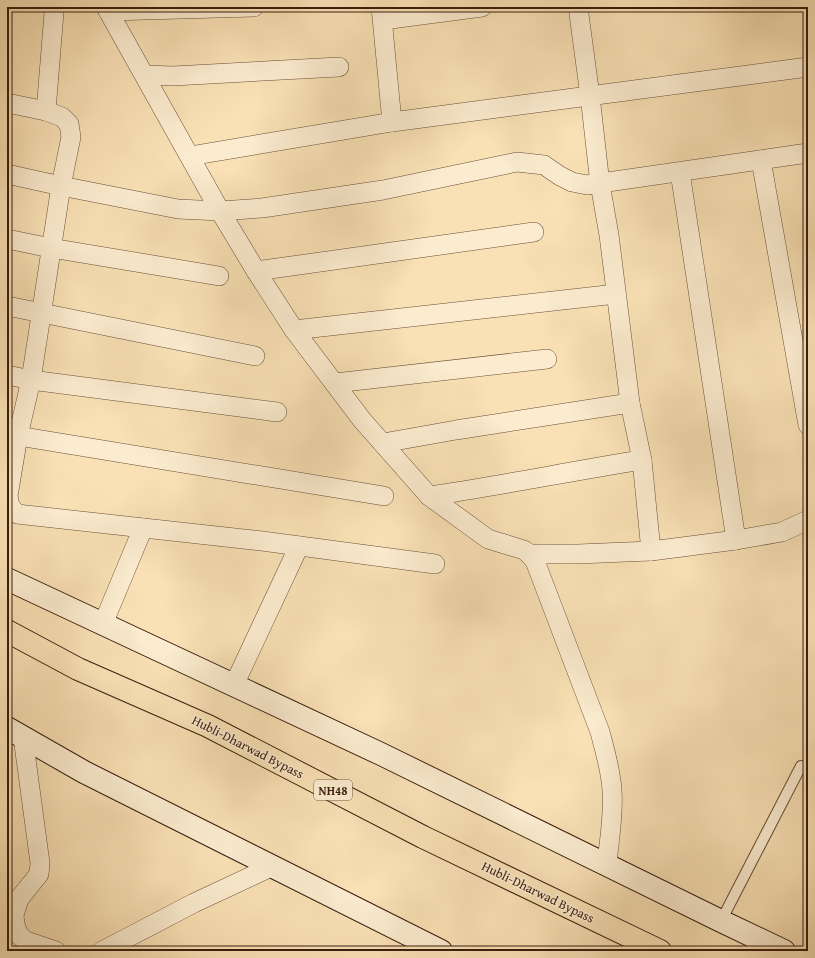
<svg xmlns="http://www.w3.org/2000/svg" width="815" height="958" font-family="'Gentium Book Plus',serif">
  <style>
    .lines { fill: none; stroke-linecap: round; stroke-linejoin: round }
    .lane-casing { stroke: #694e38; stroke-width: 12 }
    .street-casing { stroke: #694e38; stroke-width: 20 }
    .secondary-casing { stroke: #391d0f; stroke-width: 24 }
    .highway-casing { stroke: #391d0f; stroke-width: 24 }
    .lane { stroke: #fbeccf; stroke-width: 10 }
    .street { stroke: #fbeccf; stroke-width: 19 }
    .secondary { stroke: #fbeccf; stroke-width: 22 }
    .highway { stroke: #f9e1b5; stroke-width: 22 }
    .labels { text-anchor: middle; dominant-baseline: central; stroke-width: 3; stroke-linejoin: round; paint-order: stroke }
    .shield { fill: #fbeccf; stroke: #735b49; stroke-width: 1 }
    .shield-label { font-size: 12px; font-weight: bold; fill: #391d0f }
    .street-label { font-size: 13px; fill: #391d0f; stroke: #fbeccf }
  </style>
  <rect width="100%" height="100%" fill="#f9e1b5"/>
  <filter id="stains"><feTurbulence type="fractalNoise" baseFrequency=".005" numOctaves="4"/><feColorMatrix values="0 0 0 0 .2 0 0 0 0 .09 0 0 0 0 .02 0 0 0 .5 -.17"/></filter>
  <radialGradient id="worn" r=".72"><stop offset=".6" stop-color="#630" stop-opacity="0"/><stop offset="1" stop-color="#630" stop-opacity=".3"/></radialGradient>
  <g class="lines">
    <defs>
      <polyline id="lane" points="721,921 801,766"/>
      <g id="street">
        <path d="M106,7L220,211L256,271L294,330L362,420L429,496L488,539L524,550L529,554L535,561L600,732C605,751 611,771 612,790C614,815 609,840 607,864"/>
        <polyline points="381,7 392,122"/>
        <polyline points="578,7 590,96 600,184 609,235 630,403 642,460 651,551"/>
        <polyline points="108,11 254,7"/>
        <polyline points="383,20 482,7"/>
        <polyline points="145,75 173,76 339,67"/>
        <polyline points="7,103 46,111 62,117 69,124 71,137 61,186 31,380 18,436 8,496 10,506 17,514 262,541 435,564"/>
        <polyline points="46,111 54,13"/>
        <polyline points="190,156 392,122 808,67"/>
        <polyline points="761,160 808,425"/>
        <polyline points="680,172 736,540"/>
        <polyline points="7,174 61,186 178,209 220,211 262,208 383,190 517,162 544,165 560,176 572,182 587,185 808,153"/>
        <polyline points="7,239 51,248 219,276"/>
        <polyline points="256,271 534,232"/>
        <polyline points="7,306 255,356"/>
        <polyline points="294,330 616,294"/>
        <polyline points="7,375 31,380 277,412"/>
        <polyline points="335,383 547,359"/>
        <polyline points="18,436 384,496"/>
        <polyline points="383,443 456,430 630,403"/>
        <path d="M429,496C500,486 571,471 642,460"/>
        <polyline points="529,554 578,554 651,551 736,540 782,532 808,520"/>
        <polyline points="103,624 143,528"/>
        <polyline points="234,685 299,546"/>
        <polyline points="23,737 40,863 39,874 19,899 14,915 15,925 19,935 26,941 56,951"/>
        <polyline points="102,951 194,903 273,866"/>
      </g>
      <g id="secondary">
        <polyline points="7,579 381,754 721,921 784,951"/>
        <polyline points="7,728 84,772 441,951"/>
      </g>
      <polyline id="highway" points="7,631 78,669 208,726 423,837 660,951"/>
    </defs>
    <!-- lane casing -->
    <use href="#lane" class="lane-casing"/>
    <!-- street casing -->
    <use href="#street" class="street-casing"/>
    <!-- secondary casing -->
    <use href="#secondary" class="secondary-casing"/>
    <!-- highway casing -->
    <use href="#highway" class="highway-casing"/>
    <!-- lane -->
    <use href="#lane" class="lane"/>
    <!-- street -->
    <use href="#street" class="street"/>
    <!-- secondary -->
    <use href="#secondary" class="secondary"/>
    <!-- highway -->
    <use href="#highway" class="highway"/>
  </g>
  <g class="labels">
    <!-- shield labels -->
    <rect class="shield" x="314" y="780" width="38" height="20" rx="3"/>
    <g class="shield-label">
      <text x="333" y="790">NH48</text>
    </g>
    <!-- street labels -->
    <g class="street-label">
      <text transform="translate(248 747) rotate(27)">Hubli-Dharwad Bypass</text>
      <text transform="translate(538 892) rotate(26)">Hubli-Dharwad Bypass</text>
    </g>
  </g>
  <!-- margin -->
  <rect width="815" height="958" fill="none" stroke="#f9e1b5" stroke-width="24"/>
  <rect x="8" y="8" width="799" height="942" fill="none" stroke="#391d0f" stroke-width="2"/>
  <rect x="12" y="12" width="791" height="934" fill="none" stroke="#391d0f"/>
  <rect width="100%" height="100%" filter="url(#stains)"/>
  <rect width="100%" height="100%" fill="url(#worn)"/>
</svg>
